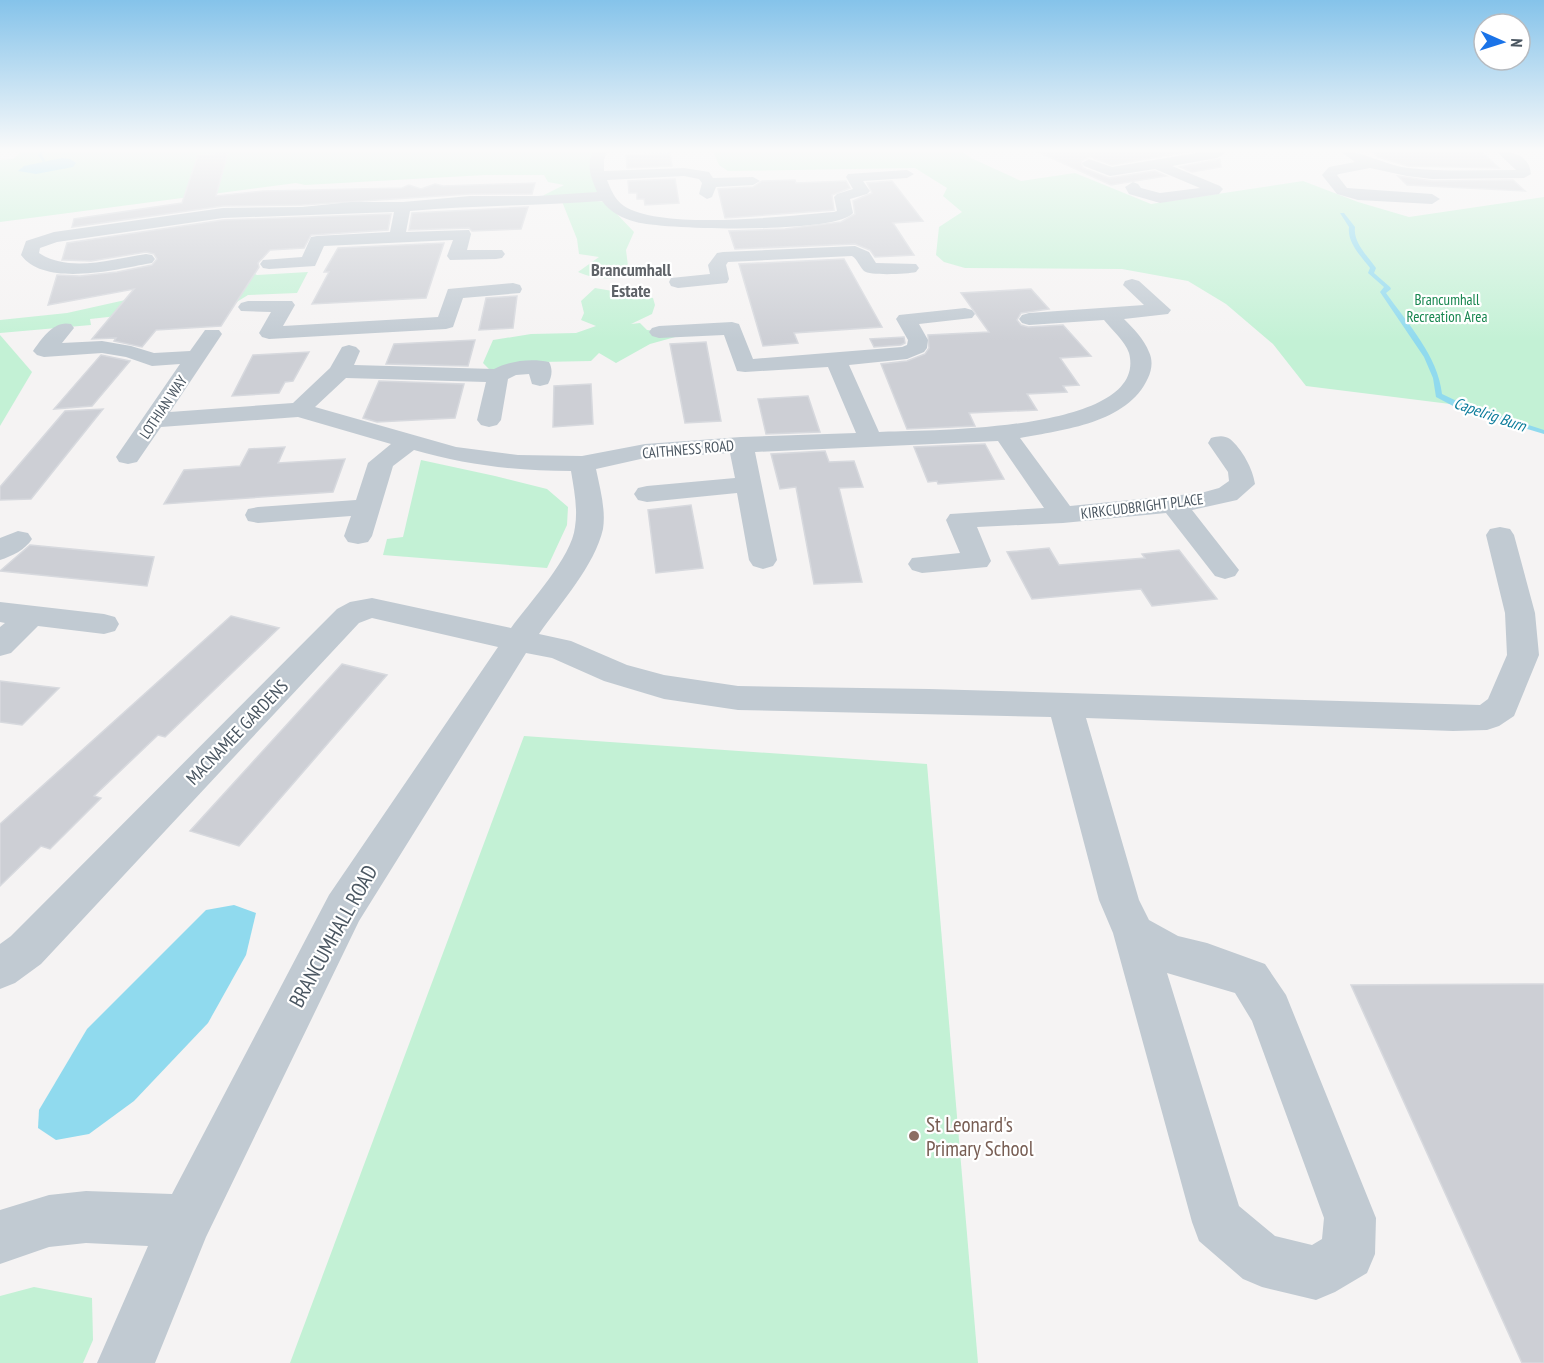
<svg xmlns="http://www.w3.org/2000/svg" width="1544" height="1363" font-family="'PT Sans Narrow',sans-serif">
  <style>
    .green { fill: #c3f1d5 }
    .water { fill: #90daee }
    .lines { fill: none; stroke-linecap: round; stroke-linejoin: round }
    .stream { fill: #90daee; fill-rule: evenodd }
    .building { fill: #cdcfd5; stroke: #d7d9de; stroke-width: 1.5 }
    .minor { fill: #c1cad2; fill-rule: evenodd }
    .education-dot { fill: #8d6e63; stroke: #fff; stroke-width: 2 }
    .labels { text-anchor: middle; dominant-baseline: central; stroke-width: 4.5; stroke-linejoin: round; paint-order: stroke }
    .far-park-label { font-size: 15px; fill: #17864f; stroke: #fff }
    .far-street-label { font-size: 15px; fill: #4a5661; stroke: #fff }
    .far-water-label { font-size: 16px; font-style: italic; fill: #0c7c9b; stroke: #fff }
    .far-quarter-label { font-size: 18px; font-weight: bold; fill: #5f6368; stroke: #fff }
    .street-label { font-size: 18px; fill: #4a5661; stroke: #fff }
    .near-street-label { font-size: 21px; fill: #4a5661; stroke: #fff }
    .near-education-label { font-size: 21px; fill: #785e54; stroke: #fff; text-anchor: start }
  </style>
  <rect width="100%" height="100%" fill="#f5f3f3"/>
  <!-- green -->
  <g class="green">
    <polygon points="22,151 600,151 604,191 541,200 544,195 564,185 548,182 544,175 485,175 305,185 296,183 0,222 0,160 13,159"/>
    <polygon points="713,151 962,151 971,158 1021,181 1075,173 1151,204 1303,181 1358,202 1409,217 1544,197 1544,432 1458,405 1306,386 1273,344 1226,304 1188,281 1122,269 965,268 944,262 936,255 939,227 962,212 943,196 947,188 915,168 728,171 719,165"/>
    <path d="M561,199L611,202L613,210L634,232L626,250L629,274C616,282 591,278 578,272L599,257L579,254L577,239Z"/>
    <polygon points="251,272 257,275 308,272 297,293 248,295 235,303 90,319 91,325 0,333 0,320 67,313"/>
    <polygon points="595,288 653,298 655,305 652,314 631,324 640,323 647,330 686,334 650,344 616,363 599,353 591,361 541,362 520,369 489,369 483,363 493,340 531,334 576,333 596,326 581,320 584,313 581,301"/>
    <polygon points="0,335 32,372 0,426"/>
    <polygon points="421,460 495,476 547,489 568,507 567,525 547,568 383,555 387,539 403,537"/>
    <polygon points="524,736 927,764 978,1363 290,1363"/>
    <polygon points="34,1287 92,1298 93,1340 83,1363 0,1363 0,1296"/>
  </g>
  <!-- water -->
  <g class="water">
    <polygon points="62,158 70,159 76,163 73,167 36,174 18,171 24,166"/>
    <polygon points="234,905 256,913 246,955 208,1023 134,1101 89,1134 56,1140 38,1128 39,1110 87,1029 206,910"/>
  </g>
  <g class="lines">
    <!-- stream -->
    <g class="stream">
      <polygon points="41,151 46,151 42,155 45,161 43,162 38,155"/>
      <path d="M1340,213H1344L1355,227C1353,243 1367,255 1376,268L1374,273L1390,287L1391,289L1386,293C1408,324 1438,356 1442,394L1461,403L1544,430V434L1455,407L1436,397L1433,378L1424,357L1380,292L1384,287L1368,273L1370,268C1361,256 1347,243 1349,227Z"/>
    </g>
  </g>
  <!-- building -->
  <g class="building">
    <polygon points="1036,151 1193,151 1112,165 1090,157 1081,161 1083,168 1109,178 1155,171 1166,176 1111,185"/>
    <polygon points="1372,151 1482,152 1499,168 1408,166 1378,157"/>
    <polygon points="228,152 216,196 263,191 402,188 409,185 421,189 435,184 443,186 535,183 532,194 470,194 302,205 223,206 72,227 74,219 182,203 198,155"/>
    <polygon points="670,153 672,166 627,168 626,155"/>
    <polygon points="1220,159 1221,167 1192,172 1180,167"/>
    <polygon points="1398,176 1432,181 1513,180 1525,191 1407,185"/>
    <polygon points="675,179 679,203 645,205 644,199 637,199 637,193 629,193 628,181"/>
    <polygon points="795,180 796,183 846,181 850,188 832,195 834,210 725,218 718,189 753,187 762,181"/>
    <polygon points="892,181 923,221 893,223 914,255 875,257 870,250 855,244 735,249 729,231 785,229 841,222 855,214 853,201 872,193 867,183"/>
    <polygon points="528,207 521,229 472,231 469,228 409,230 412,213"/>
    <polygon points="391,214 388,230 311,235 304,248 270,250 258,263 259,267 221,326 156,330 142,347 114,341 116,338 92,339 134,289 48,305 57,275 80,276 117,272 152,265 157,259 154,254 146,252 91,261 64,260 62,260 67,243 223,220"/>
    <polygon points="444,243 426,298 312,304 329,272 324,272 338,248"/>
    <polygon points="844,259 882,327 794,333 798,343 763,346 739,264"/>
    <polygon points="1031,289 1049,309 1021,313 1017,320 1021,325 1028,327 1063,325 1091,356 1060,358 1079,385 1063,386 1067,392 1027,394 1037,410 969,413 975,426 907,429 881,364 907,361 925,354 929,348 928,335 989,332 961,293"/>
    <polygon points="517,296 513,328 479,330 486,298"/>
    <polygon points="904,337 905,343 901,345 874,347 870,339"/>
    <polygon points="475,340 468,366 386,364 394,344"/>
    <polygon points="706,342 721,421 685,423 670,344"/>
    <polygon points="309,352 293,381 285,382 279,393 232,396 253,355"/>
    <polygon points="101,355 130,361 92,406 54,409"/>
    <polygon points="379,381 464,384 455,418 377,422 363,418"/>
    <polygon points="591,384 593,424 553,427 554,386"/>
    <polygon points="808,396 820,432 766,434 758,399"/>
    <polygon points="103,409 31,499 0,500 0,487 65,411"/>
    <polygon points="985,444 1004,479 938,484 937,481 928,482 914,447"/>
    <polygon points="285,447 278,463 345,459 333,492 164,504 184,470 240,466 249,449"/>
    <polygon points="825,451 829,462 854,461 863,487 839,488 862,582 814,584 796,487 780,489 771,454"/>
    <polygon points="691,505 703,568 656,573 648,510"/>
    <polygon points="30,545 154,557 147,586 0,571"/>
    <polygon points="1049,548 1059,565 1145,558 1142,554 1179,550 1217,599 1152,606 1141,589 1032,599 1007,552"/>
    <polygon points="231,616 279,628 165,737 158,735 94,796 101,798 50,849 41,846 0,886 0,824"/>
    <polygon points="342,664 387,675 239,846 190,831"/>
    <polygon points="0,681 59,688 22,725 0,722"/>
    <polygon points="1544,984 1544,1363 1522,1363 1351,985"/>
  </g>
  <g class="lines">
    <!-- minor -->
    <g class="minor">
      <path d="M593,151H607L604,160V171L684,168L709,172L713,178L753,177L760,181L753,185L716,187L712,197L707,199L699,194L702,183L699,179L684,176L607,180C611,190 615,200 624,206C663,231 786,216 834,212L837,211L834,197L837,194L853,189L846,177L848,174L907,170L914,174L907,178L863,181L870,191L867,194L850,199L853,213C837,234 665,230 636,222C622,218 611,213 602,201C538,206 474,205 410,211L406,232L469,230L471,234L467,250H502L505,254L502,258L496,259L450,260L447,256L453,240L324,246L315,266L269,269L263,268L260,264L263,260L302,257L311,237L317,236L390,232L394,212L223,218L57,242L40,248L39,253C69,273 113,259 146,254L152,255L155,259L152,263L146,264C114,270 44,287 21,255L26,241L54,232L223,208L302,207L351,202H403L470,196H537L597,192C591,177 586,167 593,151Z"/>
      <polygon points="1208,151 1223,151 1224,154 1217,158 1172,166 1220,186 1223,189 1219,194 1160,203 1129,194 1125,187 1133,182 1138,184 1141,188 1160,193 1200,188 1155,169 1110,176 1084,166 1082,163 1089,159 1112,167"/>
      <path d="M1340,151C1364,151 1384,165 1408,168C1444,172 1480,170 1516,170L1496,151C1513,151 1529,155 1531,174L1524,178L1432,179L1407,176L1370,168L1339,174L1337,175L1347,188L1432,194L1440,199L1432,204L1358,200L1337,194L1322,175L1329,167L1355,162Z"/>
      <path d="M855,246L869,252L876,263L916,264L919,268L916,272C908,274 870,276 864,271C859,266 858,260 852,256L728,262L726,265L729,279L727,283L678,288L671,286L669,282L671,278L710,274L708,265L717,253L723,252Z"/>
      <path d="M1132,279L1139,281L1171,310L1168,314L1124,319C1133,328 1144,339 1149,352C1153,360 1152,370 1148,378C1128,423 1063,430 1020,438L1070,506L1201,493L1219,488L1229,481L1228,472L1208,443L1211,438C1218,436 1224,435 1230,439C1242,449 1253,469 1255,484L1237,500L1192,510L1239,570L1235,576L1225,579L1215,576L1166,513L1063,523L977,527L991,561L987,567L922,573L912,570L908,564L912,558L960,553L946,520L950,514L1044,508L998,441L755,452L777,560L773,566L763,569L753,566L749,560L737,493L647,502L638,500L634,494L638,488L647,486L735,478L730,453L645,458L596,469C600,488 606,510 603,529C595,565 560,604 539,634L571,641L627,665L664,675L738,686L929,689L1480,705L1488,699L1507,655L1505,613L1486,535L1490,529L1500,527L1510,529L1514,535L1535,613L1539,655L1514,716L1499,726L1487,730L1453,731L1086,718L1139,900L1149,920L1178,936L1207,943L1265,964L1286,995L1376,1218L1375,1254L1367,1273L1335,1292L1316,1300L1262,1287L1243,1279L1199,1241L1192,1222L1113,933L1099,900L1051,717L738,710L664,699L604,681L552,658L526,653L359,921L206,1237L155,1363H97L148,1246L86,1243L49,1247L0,1264V1210L49,1195L86,1191L172,1194L329,895L498,647L372,618L359,623L41,964L15,983L0,989V944L11,936L337,609L350,602L372,598L511,628C529,603 572,557 575,527C578,508 574,490 571,471C517,471 466,465 414,450L393,466L372,536L368,542L358,544L348,542L344,536L351,516L258,523L248,521L245,515L248,509L258,507L356,500L368,463L391,444L298,417L161,427L137,462L128,464L119,462L116,457L180,364L152,366L126,357L102,353L44,357L37,355L33,351C42,338 54,320 71,324L74,328L62,343L102,341L131,346L154,353L190,351L205,330H219L222,334L170,412L293,403L330,368L342,347L349,345L356,347L360,351L354,365L494,369C510,361 531,358 549,362C553,369 552,377 548,384L540,386L532,384L529,374L516,375L508,379L501,420L497,425L489,427L481,425L477,420L486,382L346,378L315,407L456,447L518,455L582,456L645,444L741,437L856,433L828,367L745,372L737,371L724,335L659,338L652,336L649,332L652,328L659,326L732,322L739,324L753,359L902,347L907,345L908,340L896,319L899,315L965,308L972,310L975,314L972,318L919,324L928,340L927,348L924,352L907,359L849,365L879,432C924,430 1150,433 1129,353C1125,341 1112,330 1104,320L1029,325L1022,323L1019,319L1022,315L1029,313L1144,305L1123,285L1125,281ZM1167,973L1235,993L1252,1021L1324,1218L1322,1239L1312,1245L1275,1236L1239,1206Z"/>
      <polygon points="513,283 520,285 522,289 520,293 463,298 453,327 446,329 269,339 262,337 259,333 271,312 241,311 238,307 241,303 248,301 292,301 295,305 283,326 438,317 448,289"/>
      <path d="M18,531L28,533L32,539C25,550 12,556 0,560V538Z"/>
      <polygon points="0,602 104,614 115,617 119,624 115,631 104,634 38,626 11,653 0,656 0,627 5,623 0,622"/>
    </g>
  </g>
  <!-- sky -->
  <linearGradient id="sky" x2="0" y2="1"><stop stop-color="#85c3ea"/><stop offset="0.44" stop-color="#fafafa"/><stop offset="1" stop-color="#fafafa" stop-opacity="0"/></linearGradient>
  <rect width="1544" height="342" fill="url(#sky)"/>
  <!-- markers -->
  <circle class="education-dot" cx="914" cy="1136" r="6"/>
  <g class="labels">
    <!-- far-park labels -->
    <g class="far-park-label">
      <text x="1447" y="299">Brancumhall<tspan x="1447" dy="17">Recreation Area</tspan></text>
    </g>
    <!-- far-street labels -->
    <g class="far-street-label">
      <text transform="translate(163 407) rotate(-56)">LOTHIAN WAY</text>
      <text transform="translate(688 449) rotate(-5)">CAITHNESS ROAD</text>
      <text transform="translate(1142 506) rotate(-7)">KIRKCUDBRIGHT PLACE</text>
    </g>
    <!-- far-water labels -->
    <g class="far-water-label">
      <text transform="translate(1490 414) rotate(19)">Capelrig Burn</text>
    </g>
    <!-- far-quarter labels -->
    <g class="far-quarter-label">
      <text x="631" y="269">Brancumhall<tspan x="631" dy="21">Estate</tspan></text>
    </g>
    <!-- street labels -->
    <g class="street-label">
      <text transform="translate(237 732) rotate(-46)">MACNAMEE GARDENS</text>
    </g>
    <!-- near-street labels -->
    <g class="near-street-label">
      <text transform="translate(333 936) rotate(-61)">BRANCUMHALL ROAD</text>
    </g>
    <!-- near-education labels -->
    <g class="near-education-label">
      <text x="926" y="1124">St Leonard's<tspan x="926" dy="24">Primary School</tspan></text>
    </g>
  </g>
  <!-- north arrow -->
  <g transform="translate(1502 42) rotate(93)"><circle r="28" fill="#ffffff" stroke="#b7bbc0" stroke-width="1.5"/>
  <path d="M0-4.5L10 22L0 15L-10 22Z" fill="#1a73e8"/>
  <text y="-9" font-size="16" font-weight="bold" text-anchor="middle" fill="#4a5661">N</text>
  </g>
</svg>
